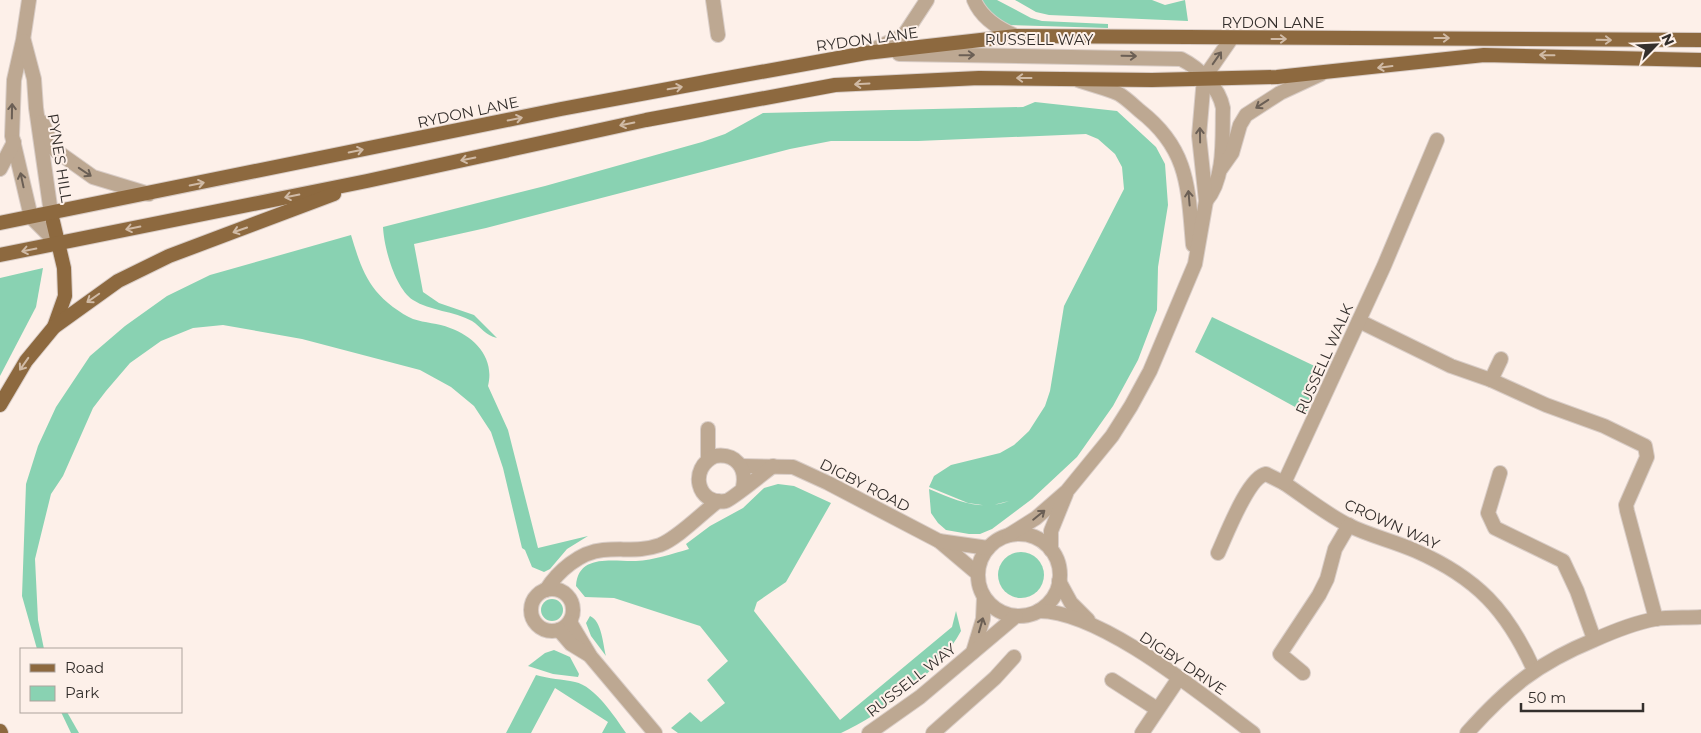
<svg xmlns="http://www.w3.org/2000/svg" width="1701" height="733" font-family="Montserrat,sans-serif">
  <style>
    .green { fill: #89d2b2 }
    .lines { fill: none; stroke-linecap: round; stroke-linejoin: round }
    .minor-casing { stroke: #d9cdc7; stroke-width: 16 }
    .primary-casing { stroke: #d9cdc7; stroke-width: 16 }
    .minor { stroke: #bda892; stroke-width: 14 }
    .primary { stroke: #8d693f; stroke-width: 14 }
    .oneway { stroke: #d0baa5 }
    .oneway2 { stroke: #6b5f55 }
    .labels { text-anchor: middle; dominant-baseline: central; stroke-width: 4; stroke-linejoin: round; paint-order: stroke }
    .street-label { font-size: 15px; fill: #342f2c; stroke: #fdf0e9 }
  </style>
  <rect width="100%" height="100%" fill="#fdf0e9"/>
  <!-- green -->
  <g class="green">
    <polygon points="982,0 997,0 1031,18 1042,21 1108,24 1108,28 1007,25 988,11"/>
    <polygon points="1015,0 1152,0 1165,5 1185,0 1188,21 1049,15 1036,12"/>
    <path d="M1035,102L1117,111L1156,147L1165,164L1168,205L1158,267L1157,310L1138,360L1113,406L1077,457L1032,499L992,529L980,534H969L946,530L938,523L931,513L929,489C956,500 980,512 1009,501L989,506L968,503L929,487L934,476L951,465L1000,453L1014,445L1029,431L1045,406L1050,391L1064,306L1124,189L1122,167L1115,154L1098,139L1086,134L918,141H831L790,149L486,228L414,244L423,292L439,303L474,315L497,338C485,335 481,327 472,321C454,311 430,311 413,300C395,288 384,248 383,227L545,186L702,142L725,134L763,113L1023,107Z"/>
    <path d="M351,235C357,255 363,275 376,291C384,301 401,314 413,319C425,323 438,323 450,328C475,337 495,358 488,386L508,430L538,548L588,536L567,549L550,569L544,572L532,567L525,550L522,548L503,468L491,432L474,406L451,387L420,370L302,339L223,325L193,328L161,341L130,363L106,391L93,408L63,476L51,494L35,559L38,620L44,649H37L22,596L26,484L38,446L56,407L90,356L125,326L167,296L210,275Z"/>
    <polygon points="43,268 36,307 0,376 0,278"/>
    <polygon points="1212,317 1325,371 1306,413 1195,352"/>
    <path d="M778,484L794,486L831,503L786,582L757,602L754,611L840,720L952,627L956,611L961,631C941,670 881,715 841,733H678L671,728L690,712L701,722L725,703L707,680L728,661L700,626L614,598L585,597L576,586C578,553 614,562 636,561C654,560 672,554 689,549L686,544L710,526L743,508L764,488Z"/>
    <circle cx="1021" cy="575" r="23"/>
    <circle cx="552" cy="610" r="11"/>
    <path d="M590,616C602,621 603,645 606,656L591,636L586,623Z"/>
    <polygon points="554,650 570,657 579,674 578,677 553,674 528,666 545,653"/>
    <path d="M536,675C549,679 562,679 575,682C595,686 615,717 626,733H602L608,722L555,688L531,733H506Z"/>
    <polygon points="61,712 67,712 79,733 71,733"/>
  </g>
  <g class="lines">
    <defs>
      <g id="minor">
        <polyline points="29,0 23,40 14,80 12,136 31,217 58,244"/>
        <polyline points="713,0 718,35"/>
        <path d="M974,0C981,17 999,29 1016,36"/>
        <polyline points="24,41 34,79 36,108 51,213"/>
        <polyline points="868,52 904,35 927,0"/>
        <path d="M899,54L1181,59C1199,68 1219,87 1223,108C1222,136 1226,178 1206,201"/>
        <path d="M1078,80C1091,85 1106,88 1119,94C1126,98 1133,105 1140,111C1189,149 1188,188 1193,245"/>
        <polyline points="42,122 55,150 93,177 149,194"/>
        <polyline points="0,169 14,142"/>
        <polyline points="1220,170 1232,153 1240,125 1246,115 1280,93 1321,74"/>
        <polyline points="1359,321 1451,366 1491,380 1546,405 1604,426 1645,446 1647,457 1626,505 1627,511 1656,619"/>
        <polyline points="1491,380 1501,359"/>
        <polyline points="708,429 708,459"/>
        <polyline points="741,466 793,467 828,483 939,541 978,574"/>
        <polyline points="1500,473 1488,513 1495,528 1563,561 1577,591 1594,639"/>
        <path d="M1284,483C1305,497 1326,514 1348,525C1370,536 1394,541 1416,551C1477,578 1507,610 1534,670"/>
        <path d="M743,487C747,468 736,453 715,456C688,468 697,506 726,501C731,500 765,472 773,466"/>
        <circle cx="1019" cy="575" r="41"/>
        <polyline points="1009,535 1036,518 1067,491 1112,436 1131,406 1150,371 1195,264 1206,201 1199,136 1204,78 1231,39"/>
        <polyline points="939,541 988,548"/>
        <polyline points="1051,550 1051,531 1066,494"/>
        <path d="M1218,553C1226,536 1248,477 1266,474L1284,483L1384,266L1437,140"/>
        <polyline points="1059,581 1071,603 1088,620"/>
        <circle cx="552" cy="610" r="21"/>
        <path d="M546,590C558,571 580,552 603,550C623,548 640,552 660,545C678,538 702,513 718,501"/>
        <path d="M1039,611C1101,611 1202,695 1253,733"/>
        <polyline points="570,622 591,657 655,733"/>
        <polyline points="559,630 571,644 589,655"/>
        <polyline points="973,652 983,619 984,597"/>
        <polyline points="1303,673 1280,654 1319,595 1327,579 1335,549 1349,525"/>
        <polyline points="1112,680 1157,709"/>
        <polyline points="869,733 920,697 1016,616"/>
        <polyline points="933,733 995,678 1014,657"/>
        <polyline points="1142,733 1179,678"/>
        <path d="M1467,733C1507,688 1538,663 1594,640C1614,631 1634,623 1655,619C1670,617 1686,618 1701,617"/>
      </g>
      <g id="primary">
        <polyline points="51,213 64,268 65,296 54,327"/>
        <polyline points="0,223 561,109 711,81 866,53 1016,36 1701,40"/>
        <polyline points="0,255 367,181 646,120 835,85 979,78 1152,80 1277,77 1484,55 1701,60"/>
        <polyline points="0,405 26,361 54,327 118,281 169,256 334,194"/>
        <polyline points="0,731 1,733"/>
      </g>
    </defs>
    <!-- minor casing -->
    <use href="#minor" class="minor-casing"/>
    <!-- primary casing -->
    <use href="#primary" class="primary-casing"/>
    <!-- minor -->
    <use href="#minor" class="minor"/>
    <!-- primary -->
    <use href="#primary" class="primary"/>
  </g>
  <!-- one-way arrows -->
  <defs><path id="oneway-shaft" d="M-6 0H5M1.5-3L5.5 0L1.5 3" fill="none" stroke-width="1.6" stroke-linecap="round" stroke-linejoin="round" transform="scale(1.25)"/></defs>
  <g class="oneway">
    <use href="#oneway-shaft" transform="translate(1442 38)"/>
    <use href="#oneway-shaft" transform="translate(1279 39)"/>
    <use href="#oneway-shaft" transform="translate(1604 40) rotate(1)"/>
    <use href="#oneway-shaft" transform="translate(1547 55) rotate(-179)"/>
    <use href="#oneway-shaft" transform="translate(1385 67) rotate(173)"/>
    <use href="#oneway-shaft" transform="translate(1024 78) rotate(-180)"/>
    <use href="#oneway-shaft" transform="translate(862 84) rotate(177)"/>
    <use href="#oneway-shaft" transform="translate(675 88) rotate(-10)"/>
    <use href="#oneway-shaft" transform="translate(515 119) rotate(-12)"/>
    <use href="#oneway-shaft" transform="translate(627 124) rotate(168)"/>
    <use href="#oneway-shaft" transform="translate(356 151) rotate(-12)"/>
    <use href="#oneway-shaft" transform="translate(468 159) rotate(168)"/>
    <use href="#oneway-shaft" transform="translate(197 184) rotate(-12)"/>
    <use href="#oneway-shaft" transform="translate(292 196) rotate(169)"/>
    <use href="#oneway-shaft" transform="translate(133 228) rotate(169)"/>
    <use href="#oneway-shaft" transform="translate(240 230) rotate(161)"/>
    <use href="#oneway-shaft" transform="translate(29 250) rotate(169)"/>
    <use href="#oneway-shaft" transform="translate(93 298) rotate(145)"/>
    <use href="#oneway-shaft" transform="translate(24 364) rotate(125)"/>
  </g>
  <g class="oneway2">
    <use href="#oneway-shaft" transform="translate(967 55) rotate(-1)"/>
    <use href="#oneway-shaft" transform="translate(1129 56) rotate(1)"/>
    <use href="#oneway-shaft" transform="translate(1217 58) rotate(-55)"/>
    <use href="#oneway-shaft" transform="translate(1262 104) rotate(147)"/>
    <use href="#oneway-shaft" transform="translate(12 111) rotate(-89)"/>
    <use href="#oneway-shaft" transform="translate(1200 135) rotate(-91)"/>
    <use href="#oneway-shaft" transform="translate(85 172) rotate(34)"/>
    <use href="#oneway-shaft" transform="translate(22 180) rotate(-102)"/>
    <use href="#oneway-shaft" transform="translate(1189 198) rotate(-95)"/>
    <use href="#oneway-shaft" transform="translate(1039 515) rotate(-39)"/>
    <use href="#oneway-shaft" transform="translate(981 625) rotate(-74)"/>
  </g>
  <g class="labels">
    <!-- street labels -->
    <g class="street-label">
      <text x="1273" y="22">RYDON LANE</text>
      <text transform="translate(867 39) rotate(-8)">RYDON LANE</text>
      <text x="1039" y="39">RUSSELL WAY</text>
      <text transform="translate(468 112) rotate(-12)">RYDON LANE</text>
      <text transform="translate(60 158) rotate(81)">PYNES HILL</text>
      <text transform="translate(1324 359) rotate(-66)">RUSSELL WALK</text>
      <text transform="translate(865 485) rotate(27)">DIGBY ROAD</text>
      <text transform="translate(1392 524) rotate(24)">CROWN WAY</text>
      <text transform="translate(1183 663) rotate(34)">DIGBY DRIVE</text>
      <text transform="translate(911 680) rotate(-38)">RUSSELL WAY</text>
    </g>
  </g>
  <!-- legend -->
  <rect x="20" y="648" width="162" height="65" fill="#fdf0e9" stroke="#ada39d"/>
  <rect x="30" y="664" width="25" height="8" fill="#8d693f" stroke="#ada39d"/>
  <text x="65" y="673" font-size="15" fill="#342f2c">Road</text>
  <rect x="30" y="686" width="25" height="15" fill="#89d2b2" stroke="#ada39d"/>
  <text x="65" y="698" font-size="15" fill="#342f2c">Park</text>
  <!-- north arrow -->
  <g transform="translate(1656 45) rotate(66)" stroke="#fdf0e9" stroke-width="4" paint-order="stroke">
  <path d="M0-4L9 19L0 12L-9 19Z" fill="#342f2c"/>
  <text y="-8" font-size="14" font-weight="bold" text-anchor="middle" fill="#342f2c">N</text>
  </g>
  <!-- scale -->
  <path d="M1521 703v8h122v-8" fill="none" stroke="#342f2c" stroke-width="2.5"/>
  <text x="1528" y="703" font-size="15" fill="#342f2c" stroke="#fdf0e9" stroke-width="4" paint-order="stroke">50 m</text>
</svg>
